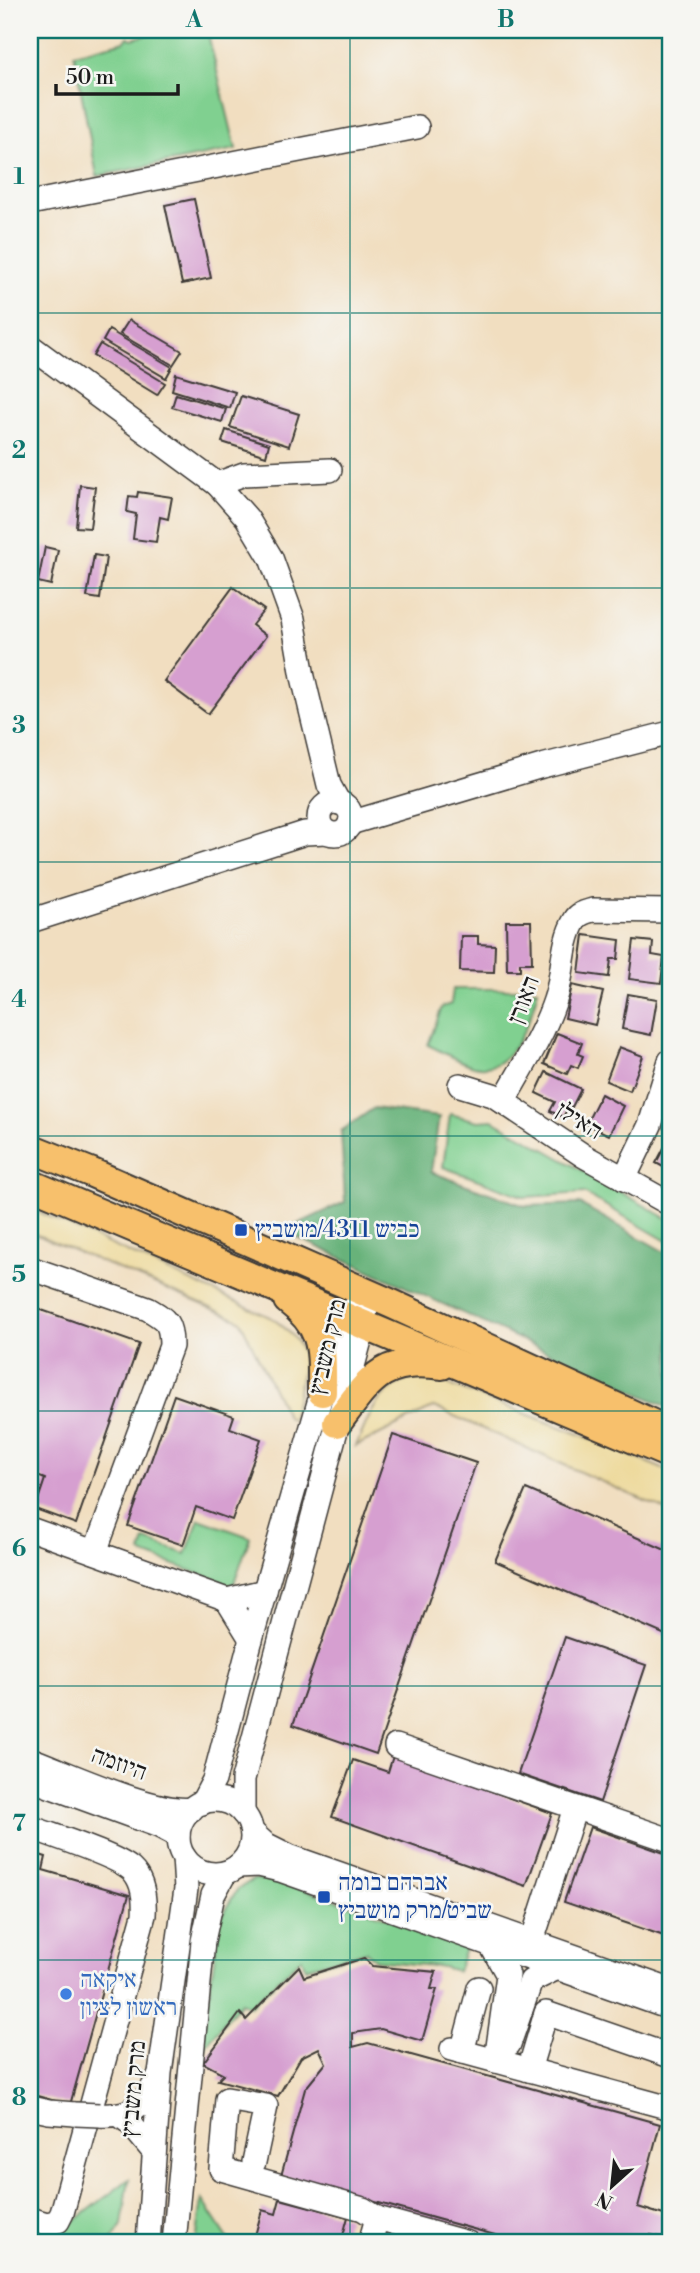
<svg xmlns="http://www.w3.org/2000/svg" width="700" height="2273" font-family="'Libre Bodoni','Frank Ruhl Libre',serif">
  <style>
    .green { fill: #80d090; stroke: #4e7656; stroke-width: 2 }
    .forest { fill: #68b27a; stroke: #42674b; stroke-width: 2 }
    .sand { fill: #eeda9e; stroke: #857b5d; stroke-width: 2 }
    .building { fill: #d69fd0 }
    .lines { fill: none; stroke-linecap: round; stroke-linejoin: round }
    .minor-casing { stroke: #3c3935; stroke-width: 26 }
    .major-casing { stroke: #3c3935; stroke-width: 32 }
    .minor { stroke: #fff; stroke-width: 23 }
    .major { stroke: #f7c06c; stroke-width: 28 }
    .minor-bridge-casing { stroke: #3c3935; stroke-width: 26; stroke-linecap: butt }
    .minor-bridge { stroke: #fff; stroke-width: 23 }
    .grid { fill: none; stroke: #0f766e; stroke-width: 2; stroke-opacity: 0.55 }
    .transit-dot { fill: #1a4fb4; stroke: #f6f6f2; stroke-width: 2.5 }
    .shop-dot { fill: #3f7fe0; stroke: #f6f6f2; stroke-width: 2.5 }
    .labels { text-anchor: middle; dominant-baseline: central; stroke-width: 5; stroke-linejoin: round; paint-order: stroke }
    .street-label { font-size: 24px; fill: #1c1c1c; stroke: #f6f6f2 }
    .transit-label { font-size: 24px; fill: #164399; stroke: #f6f6f2; text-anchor: start }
    .shop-label { font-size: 24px; fill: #366cbe; stroke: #f6f6f2; text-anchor: start }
    .neatline { fill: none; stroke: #0f766e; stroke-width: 2.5 }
    .grid-label { font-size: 23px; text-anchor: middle; font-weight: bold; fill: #0f766e }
  </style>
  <rect width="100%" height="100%" fill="#f6f6f2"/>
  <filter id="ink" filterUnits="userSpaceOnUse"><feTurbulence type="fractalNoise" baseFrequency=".0143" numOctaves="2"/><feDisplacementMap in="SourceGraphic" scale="14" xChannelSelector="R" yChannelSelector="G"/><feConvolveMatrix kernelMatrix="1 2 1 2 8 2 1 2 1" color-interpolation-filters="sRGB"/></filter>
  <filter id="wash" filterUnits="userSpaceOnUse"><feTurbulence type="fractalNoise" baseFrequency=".00686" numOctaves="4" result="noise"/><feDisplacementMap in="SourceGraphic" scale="28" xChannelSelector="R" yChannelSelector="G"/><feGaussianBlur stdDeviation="1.57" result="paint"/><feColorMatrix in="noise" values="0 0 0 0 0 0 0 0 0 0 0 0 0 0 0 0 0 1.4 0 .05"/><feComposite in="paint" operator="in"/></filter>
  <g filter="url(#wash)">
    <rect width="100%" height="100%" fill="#f1dec0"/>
    <!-- green -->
    <g class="green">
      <polygon points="167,30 207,30 236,149 97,176 74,54 125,41 128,37 132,39"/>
      <path d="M453,989H538C532,1017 512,1076 474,1066C459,1062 443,1052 428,1045L442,1007L451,1004Z"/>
      <polygon points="450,1114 478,1121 493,1120 670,1220 670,1243 584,1193 525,1197 443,1167"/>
      <polygon points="199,1519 250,1537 233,1586 141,1553 145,1540 186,1554"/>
      <polygon points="254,1879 275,1880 467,1944 457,1971 443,1967 375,1960 366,1951 305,1968 302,1958 250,2006 241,2002 201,2051 220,1918 237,1890"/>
      <polygon points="129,2179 122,2225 110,2243 46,2243"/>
      <polygon points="202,2199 231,2243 196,2243"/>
    </g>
    <!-- forest -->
    <polygon class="forest" points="374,1108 439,1117 431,1172 525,1206 580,1204 670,1255 670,1408 283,1231 345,1202 341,1131"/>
    <!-- sand -->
    <g class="sand">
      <path d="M30,1208L272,1318C287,1329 302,1342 304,1362L292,1420L287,1417L240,1320L30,1232Z"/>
      <path d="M423,1375L584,1436L670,1472V1512L434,1407L356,1446C374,1407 377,1387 423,1375Z"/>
    </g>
    <g id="blocks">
      <!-- building -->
      <g class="building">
        <polygon points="194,199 211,278 182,284 165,205"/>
        <polygon points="129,320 182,351 173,365 120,334"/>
        <polygon points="109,330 172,367 166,378 103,341"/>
        <polygon points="100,344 165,383 157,395 93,356"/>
        <polygon points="176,374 235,392 230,408 172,390"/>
        <polygon points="176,394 226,409 222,422 172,407"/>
        <polygon points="241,396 299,414 289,446 230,427"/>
        <polygon points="226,430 269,444 266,456 222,442"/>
        <polygon points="80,485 95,487 90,528 76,527"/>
        <polygon points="138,492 172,497 168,519 160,517 156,542 133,539 136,514 127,512 129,496 137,497"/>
        <polygon points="45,547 58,550 51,585 38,582"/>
        <polygon points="94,555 106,557 100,599 87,597"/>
        <polygon points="233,587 264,610 252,625 266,636 208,714 164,681"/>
        <polygon points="506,921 531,921 532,963 520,963 520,970 507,970"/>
        <polygon points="584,935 620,940 618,959 611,959 609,977 579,973"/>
        <polygon points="461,936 478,936 478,944 495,945 494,972 460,971"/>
        <polygon points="634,940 653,942 652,955 664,957 661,983 629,979"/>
        <polygon points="572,985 603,992 595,1025 565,1018"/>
        <polygon points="628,994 657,999 651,1035 622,1029"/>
        <polygon points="557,1033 582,1043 578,1054 583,1056 578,1068 571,1065 567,1074 544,1064"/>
        <polygon points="619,1047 643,1056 630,1091 606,1081"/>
        <polygon points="546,1072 581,1089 572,1107 569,1106 563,1117 550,1111 555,1102 536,1093"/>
        <polygon points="601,1094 623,1106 609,1135 586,1124"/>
        <polygon points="664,1148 670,1152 670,1181 665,1178 669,1170 656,1163"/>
        <polygon points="30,1306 139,1344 76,1524 35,1509 45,1479 30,1473"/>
        <polygon points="174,1395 234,1416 230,1428 261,1439 232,1520 196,1507 183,1545 128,1526"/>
        <polygon points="393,1435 476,1463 376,1754 293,1725"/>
        <polygon points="526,1489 670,1552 670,1637 495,1561"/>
        <polygon points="565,1637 646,1665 600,1802 518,1774"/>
        <polygon points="393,1756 552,1813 526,1886 332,1817 353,1760 388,1772"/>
        <polygon points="590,1827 670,1855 670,1938 564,1902"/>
        <polygon points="30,1852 46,1857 43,1870 129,1895 70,2105 30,2094"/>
        <polygon points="364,1958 372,1966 436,1972 431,1989 437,1989 422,2041 381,2029 353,2033 353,2047 368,2043 660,2124 638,2207 670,2217 670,2240 651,2235 649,2243 524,2243 281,2176 305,2089 326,2063 319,2048 301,2057 278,2096 218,2080 224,2074 203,2063 240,2013 246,2020 299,1966 304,1977"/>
        <polygon points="280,2199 348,2217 341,2243 253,2243 262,2210 276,2214"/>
      </g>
    </g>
  </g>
  <g filter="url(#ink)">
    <use href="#blocks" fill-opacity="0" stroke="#3c3935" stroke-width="2"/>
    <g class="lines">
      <defs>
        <g id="minor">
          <polyline points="30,203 417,127"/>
          <polyline points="30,346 217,484 247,518 271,558 293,619 303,677 329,785 339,803"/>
          <polyline points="217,484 244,474 330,470"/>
          <circle cx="335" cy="818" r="16"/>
          <polyline points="350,823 542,766 670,733"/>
          <polyline points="30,921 305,833 327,832"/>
          <polyline points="460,1085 493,1095 584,1156 670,1204"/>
          <path d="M503,1102C521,1069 543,1036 555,1000C564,975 561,943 575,920C579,913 586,912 593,910L670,911"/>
          <polyline points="624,1179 650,1125 670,1061"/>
          <path d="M30,1268L148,1309C167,1320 171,1323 171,1346L95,1552"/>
          <polyline points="30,1529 227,1600 265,1591"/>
          <polyline points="227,1600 251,1639"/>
          <polyline points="396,1746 670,1840"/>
          <path d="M30,1759C67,1773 156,1814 192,1809"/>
          <polyline points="30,1779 159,1826 178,1836"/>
          <circle cx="215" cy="1837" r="37"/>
          <polyline points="202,1803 214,1780 251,1639 322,1392 346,1317 356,1306"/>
          <polyline points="243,1813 243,1779 364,1325 366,1308"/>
          <path d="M30,1827C53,1836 115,1855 131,1869C143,1880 145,1899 144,1915L62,2213L58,2221L47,2224L30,2219"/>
          <polyline points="252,1832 265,1844 289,1856 670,1990"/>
          <polyline points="238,1866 259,1865 280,1870 670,2008"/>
          <polyline points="532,1941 575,1808"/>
          <polyline points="491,1945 508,1975 496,2061"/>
          <polyline points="509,2044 531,1981 557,1968"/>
          <polyline points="452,2049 670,2108"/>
          <polyline points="462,2052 479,1988"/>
          <polyline points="529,2070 546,2013 670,2056"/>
          <polyline points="30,2108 49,2112 75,2114"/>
          <path d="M100,2115C133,2117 145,2104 159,2076"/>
          <polyline points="121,2116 129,2122 154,2152"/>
          <polyline points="254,2162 266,2106 227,2099 221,2169 363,2209 377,2218"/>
          <polyline points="148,2243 160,2073 186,1889 184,1857"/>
          <polyline points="174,2243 203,1941 213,1895 225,1873"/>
          <polyline points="370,2243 377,2218 468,2243"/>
        </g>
        <g id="major">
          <polyline points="30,1148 90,1172 392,1304 670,1432"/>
          <polyline points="30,1184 670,1454"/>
          <path d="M288,1300C325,1328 322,1349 322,1392"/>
          <path d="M337,1423C370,1379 383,1356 442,1365"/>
        </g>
      </defs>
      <!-- minor casing -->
      <use href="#minor" class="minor-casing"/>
      <!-- major casing -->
      <use href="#major" class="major-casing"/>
      <!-- minor -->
      <use href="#minor" class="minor"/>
      <!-- major -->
      <use href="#major" class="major"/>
      <defs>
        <polyline id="minor-bridge" points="75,2114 100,2115"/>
      </defs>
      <!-- minor-bridge casing -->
      <use href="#minor-bridge" class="minor-bridge-casing"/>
      <!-- minor-bridge -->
      <use href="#minor-bridge" class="minor-bridge"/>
    </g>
  </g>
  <!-- grid -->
  <path class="grid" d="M350,30V2243M30,313H670M30,588H670M30,862H670M30,1136H670M30,1411H670M30,1686H670M30,1960H670"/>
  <!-- markers -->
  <g class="transit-dot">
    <rect x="234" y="1223" width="14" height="14" rx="3.5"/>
    <rect x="317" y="1890" width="14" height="14" rx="3.5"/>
  </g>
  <circle class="shop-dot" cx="66" cy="1994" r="7"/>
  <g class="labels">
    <!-- street labels -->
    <g class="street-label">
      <text transform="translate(524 1000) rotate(-69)">האורן</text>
      <text transform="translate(579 1121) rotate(32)">האילן</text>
      <text transform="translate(328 1347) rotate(-77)">מרק משביץ</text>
      <text transform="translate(119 1764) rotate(20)">היוזמה</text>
      <text transform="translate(134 2089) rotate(-85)">מרק משביץ</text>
    </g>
    <!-- transit labels -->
    <g class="transit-label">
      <text x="255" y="1230">כביש 4311/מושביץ</text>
      <text x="338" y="1883">אברהם בומה<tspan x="338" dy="28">שביט/מרק מושביץ</tspan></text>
    </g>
    <!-- shop labels -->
    <g class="shop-label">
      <text x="80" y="1980">איקאה<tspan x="80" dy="28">ראשון לציון</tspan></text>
    </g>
  </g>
  <!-- margin -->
  <rect width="700" height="2273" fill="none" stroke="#f6f6f2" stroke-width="77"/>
  <!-- north arrow -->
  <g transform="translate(612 2186) rotate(207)" stroke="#f6f6f2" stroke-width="5" paint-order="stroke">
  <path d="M0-5L12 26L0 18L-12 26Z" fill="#1c1c1c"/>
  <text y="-10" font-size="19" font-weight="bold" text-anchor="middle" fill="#1c1c1c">N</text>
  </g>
  <!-- scale -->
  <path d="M56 84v10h122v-10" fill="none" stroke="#1c1c1c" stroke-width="3.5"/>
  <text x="66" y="84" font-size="21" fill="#1c1c1c" stroke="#f6f6f2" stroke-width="5" paint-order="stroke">50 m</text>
  <rect x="38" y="38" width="624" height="2196" class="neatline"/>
  <g class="grid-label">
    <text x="194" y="27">A</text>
    <text x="506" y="27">B</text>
    <text x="19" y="184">1</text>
    <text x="19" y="458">2</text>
    <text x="19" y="733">3</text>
    <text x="19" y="1007">4</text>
    <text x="19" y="1282">5</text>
    <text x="19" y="1556">6</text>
    <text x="19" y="1831">7</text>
    <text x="19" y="2105">8</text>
  </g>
</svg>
